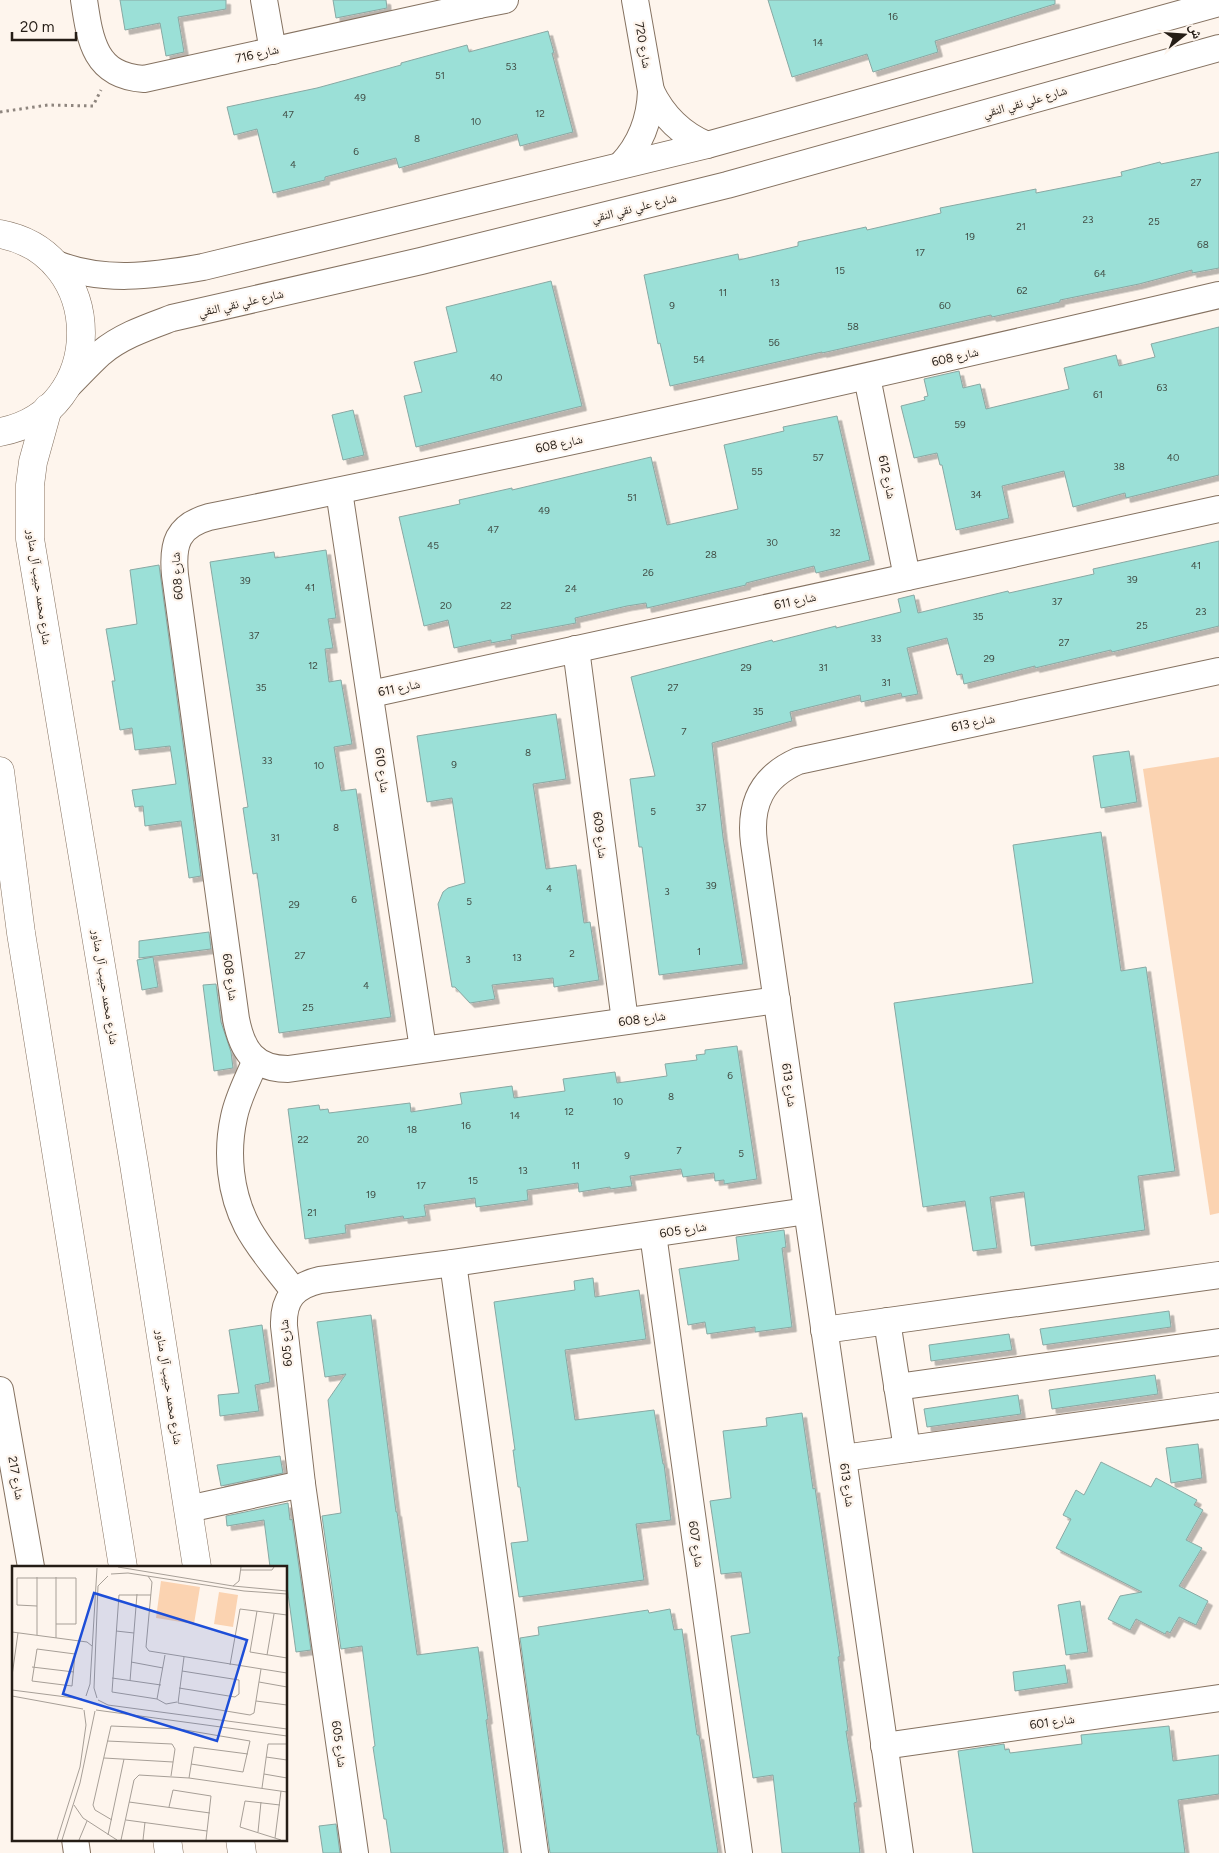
<svg xmlns="http://www.w3.org/2000/svg" width="1219" height="1853" font-family="Figtree,'Noto Naskh Arabic',sans-serif">
  <style>
    .green { fill: #fbd3b1 }
    .building { fill: #9be0d7; stroke: #89a8a3; filter: url(#shadow) }
    .lines { fill: none; stroke-linecap: round; stroke-linejoin: round }
    .minor-casing { stroke: #857261; stroke-width: 28 }
    .major-casing { stroke: #857261; stroke-width: 29 }
    .path { stroke: #8e857e; stroke-width: 3; stroke-dasharray: 2.5 4; stroke-linecap: butt }
    .minor { stroke: #fff; stroke-width: 26 }
    .major { stroke: #fff; stroke-width: 28 }
    .labels { text-anchor: middle; dominant-baseline: central; stroke-width: 4.5; stroke-linejoin: round; paint-order: stroke }
    .number-label { font-size: 10px; fill: #424e46 }
    .street-label { font-size: 12px; fill: #251d16; stroke: #fef5ed }
    .inset-road { fill: none; stroke: #a79f97; stroke-width: 1 }
    .view { fill: #1d4ed8; fill-opacity: 0.15; stroke: #1d4ed8; stroke-width: 2.5 }
    .inset-edge { fill: none; stroke: #251d16; stroke-width: 2.5 }
  </style>
  <defs>
    <filter id="shadow"><feDropShadow dx="4.5" dy="4.5" stdDeviation="0" flood-color="#0004"/></filter>
  </defs>
  <rect width="100%" height="100%" fill="#fef5ed"/>
  <!-- green -->
  <polygon class="green" points="1219,757 1219,1213 1210,1215 1143,769"/>
  <!-- building -->
  <g class="building">
    <polygon points="120,0 226,0 226,9 178,17 184,52 166,56 160,23 125,30"/>
    <polygon points="333,0 386,0 387,8 336,18"/>
    <polygon points="768,0 1055,0 1055,4 935,41 938,52 873,72 867,54 792,77"/>
    <polygon points="548,31 554,53 552,53 573,132 520,146 517,134 399,168 396,158 325,177 325,180 273,193 257,129 234,135 227,107 317,88 401,65 401,63 467,45 469,52"/>
    <polygon points="1219,152 1219,268 1192,273 1192,270 1139,284 1060,300 1060,302 992,317 991,315 822,353 822,352 670,386 660,343 658,344 644,275 738,254 739,260 798,246 798,242 866,227 867,230 941,213 940,208 1036,189 1036,193 1122,176 1121,172 1160,162 1161,164"/>
    <polygon points="551,281 582,406 416,447 404,396 422,392 414,362 457,352 446,307"/>
    <polygon points="1219,327 1219,475 1126,498 1125,493 1073,507 1064,471 1002,486 1009,518 956,530 942,465 940,465 937,453 914,458 901,406 925,400 924,397 928,396 924,379 959,371 963,388 980,384 986,409 1069,389 1064,368 1116,355 1119,366 1155,357 1151,344"/>
    <polygon points="353,410 364,455 343,460 332,415"/>
    <polygon points="837,416 870,560 816,573 814,566 746,583 746,585 647,608 646,603 627,606 575,618 576,623 511,635 512,639 491,643 491,640 454,648 448,620 424,626 399,517 460,504 459,500 512,488 512,490 651,457 667,525 738,509 724,445 784,431 783,427"/>
    <polygon points="1219,541 1219,626 1112,652 1111,650 1035,668 1035,666 964,684 962,674 957,675 947,638 907,648 918,694 902,697 901,693 861,702 860,695 790,712 792,721 712,743 723,837 743,964 659,975 642,847 639,847 630,779 655,776 631,677 772,640 773,642 836,626 836,628 901,612 898,599 914,595 918,613 1008,591 1009,593 1094,574 1093,569"/>
    <polygon points="326,550 336,618 328,619 333,648 325,649 329,682 341,680 352,744 334,747 341,791 356,789 391,1017 279,1033 257,873 253,874 243,808 248,807 210,562 274,552 275,558"/>
    <polygon points="159,565 201,876 189,878 181,821 145,826 143,806 135,807 132,790 176,784 170,746 135,750 132,728 120,730 112,681 115,681 106,629 137,624 130,570"/>
    <polygon points="556,714 566,779 533,784 546,869 576,865 584,923 590,922 599,980 554,987 553,978 492,985 495,999 470,1003 455,987 452,987 438,904 443,892 448,888 465,883 452,798 427,802 417,736"/>
    <polygon points="1129,751 1137,802 1101,808 1093,756"/>
    <polygon points="1101,832 1121,971 1146,967 1175,1171 1138,1176 1145,1230 1031,1246 1024,1192 990,1197 997,1248 973,1251 965,1201 923,1207 894,1003 1033,983 1013,845"/>
    <polygon points="209,932 211,949 139,958 139,941"/>
    <polygon points="153,957 158,987 142,990 137,960"/>
    <polygon points="216,984 221,1022 231,1052 233,1068 214,1071 203,985"/>
    <polygon points="737,1046 757,1179 724,1184 724,1180 715,1181 714,1173 683,1177 681,1169 630,1176 632,1186 610,1189 610,1187 579,1192 578,1183 527,1190 528,1200 476,1207 475,1198 424,1205 426,1216 404,1219 403,1216 345,1225 346,1233 305,1239 288,1109 319,1105 320,1110 328,1109 329,1113 410,1103 411,1112 462,1104 460,1093 483,1090 512,1086 514,1098 565,1091 563,1079 615,1072 617,1083 667,1076 665,1064 697,1060 696,1055 705,1054 705,1050"/>
    <polygon points="784,1230 786,1247 782,1248 792,1327 755,1332 755,1327 707,1334 705,1322 688,1325 679,1269 739,1260 736,1237"/>
    <polygon points="593,1278 595,1297 639,1290 646,1339 565,1350 575,1420 654,1410 663,1464 664,1464 671,1520 636,1524 644,1580 519,1597 511,1543 528,1541 520,1487 518,1487 513,1450 515,1450 494,1302 575,1290 574,1281"/>
    <polygon points="1169,1311 1171,1327 1043,1345 1040,1329"/>
    <polygon points="371,1315 396,1512 397,1512 417,1655 478,1647 488,1719 486,1720 504,1853 391,1853 386,1819 384,1819 373,1747 375,1746 362,1646 341,1649 322,1516 341,1513 328,1400 346,1374 325,1377 317,1322"/>
    <polygon points="262,1325 270,1382 255,1385 259,1411 220,1416 218,1395 239,1393 229,1330"/>
    <polygon points="1009,1334 1012,1350 931,1361 929,1345"/>
    <polygon points="1155,1375 1158,1394 1052,1409 1049,1390"/>
    <polygon points="1018,1395 1021,1414 927,1427 924,1409"/>
    <polygon points="802,1413 813,1489 815,1488 840,1656 838,1657 848,1731 846,1731 857,1802 854,1803 860,1853 782,1853 773,1775 753,1778 731,1636 750,1633 741,1572 721,1574 710,1501 731,1498 723,1431 767,1426 766,1418"/>
    <polygon points="1198,1444 1202,1478 1171,1483 1166,1448"/>
    <polygon points="280,1456 283,1473 221,1486 217,1465"/>
    <polygon points="1101,1462 1151,1487 1156,1478 1197,1500 1194,1505 1203,1510 1186,1540 1202,1548 1179,1586 1208,1601 1196,1625 1179,1617 1170,1633 1167,1631 1165,1634 1136,1619 1130,1630 1108,1619 1120,1596 1142,1592 1056,1548 1071,1519 1063,1515 1076,1490 1084,1495"/>
    <polygon points="288,1503 290,1520 292,1519 311,1650 296,1652 286,1579 286,1567 270,1567 264,1520 227,1526 226,1516"/>
    <polygon points="1080,1601 1088,1652 1066,1655 1058,1605"/>
    <polygon points="670,1609 674,1630 682,1629 697,1735 699,1735 718,1853 550,1853 520,1638 539,1635 538,1627 648,1610 649,1613"/>
    <polygon points="1065,1665 1068,1683 1015,1691 1013,1672"/>
    <polygon points="1169,1726 1173,1761 1219,1755 1219,1794 1178,1800 1185,1853 973,1853 958,1751 1004,1744 1005,1750 1009,1749 1010,1753 1082,1744 1081,1735"/>
    <polygon points="336,1824 340,1853 323,1853 319,1826"/>
  </g>
  <g class="lines">
    <defs>
      <g id="minor">
        <path d="M84,0C90,41 95,76 144,79L479,5V0"/>
        <polyline points="264,0 273,51"/>
        <polyline points="479,5 505,0"/>
        <path d="M651,91C663,116 681,134 707,145"/>
        <path d="M621,165C641,144 650,120 651,91L635,0"/>
        <path d="M54,263C102,283 153,276 203,267L707,145L1219,3"/>
        <polyline points="867,377 907,577"/>
        <path d="M65,389C77,377 89,364 101,353C121,336 148,327 172,318L421,261L727,185L1219,48"/>
        <polyline points="339,491 423,1049"/>
        <polyline points="576,649 625,1021"/>
        <polyline points="371,694 1219,509"/>
        <path d="M777,1000L288,1069C254,1069 242,1050 236,1019L175,575C172,544 177,526 209,517C547,449 883,374 1219,295"/>
        <path d="M256,1060C248,1079 238,1097 234,1117C226,1153 230,1193 247,1226C259,1249 278,1270 294,1291"/>
        <polyline points="653,1234 739,1853"/>
        <polyline points="453,1263 535,1853"/>
        <polyline points="887,1321 907,1449"/>
        <polyline points="824,1330 1219,1275"/>
        <polyline points="897,1387 1219,1342"/>
        <polyline points="0,1390 31,1567"/>
        <polyline points="843,1458 1219,1406"/>
        <polyline points="188,1509 302,1484"/>
        <polyline points="884,1746 1219,1698"/>
        <polyline points="75,1839 77,1853"/>
        <path d="M355,1853L302,1484L284,1326C283,1299 294,1286 320,1280L453,1263L807,1211"/>
        <path d="M900,1853L754,843C749,804 762,777 798,761L1219,671"/>
      </g>
      <g id="major">
        <path d="M0,234C108,254 108,412 0,432"/>
        <polyline points="48,408 33,462 30,485 30,539 134,1164 197,1567"/>
        <polyline points="0,771 21,933 123,1567"/>
        <polyline points="167,1839 169,1853"/>
        <polyline points="240,1839 242,1853"/>
      </g>
    </defs>
    <!-- minor casing -->
    <use href="#minor" class="minor-casing"/>
    <!-- major casing -->
    <use href="#major" class="major-casing"/>
    <!-- path -->
    <polyline class="path" points="0,112 48,105 93,106 101,90"/>
    <!-- minor -->
    <use href="#minor" class="minor"/>
    <!-- major -->
    <use href="#major" class="major"/>
  </g>
  <g class="labels">
    <!-- number labels -->
    <g class="number-label">
      <text x="893" y="16">16</text>
      <text x="818" y="42">14</text>
      <text x="511" y="66">53</text>
      <text x="440" y="75">51</text>
      <text x="360" y="97">49</text>
      <text x="540" y="113">12</text>
      <text x="288" y="114">47</text>
      <text x="476" y="121">10</text>
      <text x="417" y="138">8</text>
      <text x="356" y="151">6</text>
      <text x="293" y="164">4</text>
      <text x="1196" y="182">27</text>
      <text x="1088" y="219">23</text>
      <text x="1154" y="221">25</text>
      <text x="1021" y="226">21</text>
      <text x="970" y="236">19</text>
      <text x="1203" y="244">68</text>
      <text x="920" y="252">17</text>
      <text x="840" y="270">15</text>
      <text x="1100" y="273">64</text>
      <text x="775" y="282">13</text>
      <text x="1022" y="290">62</text>
      <text x="723" y="292">11</text>
      <text x="672" y="305">9</text>
      <text x="945" y="305">60</text>
      <text x="853" y="326">58</text>
      <text x="774" y="342">56</text>
      <text x="699" y="359">54</text>
      <text x="496" y="377">40</text>
      <text x="1162" y="387">63</text>
      <text x="1098" y="394">61</text>
      <text x="960" y="424">59</text>
      <text x="818" y="457">57</text>
      <text x="1173" y="457">40</text>
      <text x="1119" y="466">38</text>
      <text x="757" y="471">55</text>
      <text x="976" y="494">34</text>
      <text x="632" y="497">51</text>
      <text x="544" y="510">49</text>
      <text x="493" y="529">47</text>
      <text x="835" y="532">32</text>
      <text x="772" y="542">30</text>
      <text x="433" y="545">45</text>
      <text x="711" y="554">28</text>
      <text x="1196" y="565">41</text>
      <text x="648" y="572">26</text>
      <text x="1132" y="579">39</text>
      <text x="245" y="580">39</text>
      <text x="310" y="587">41</text>
      <text x="571" y="588">24</text>
      <text x="1057" y="601">37</text>
      <text x="446" y="605">20</text>
      <text x="506" y="605">22</text>
      <text x="1201" y="611">23</text>
      <text x="978" y="616">35</text>
      <text x="1142" y="625">25</text>
      <text x="254" y="635">37</text>
      <text x="876" y="638">33</text>
      <text x="1064" y="642">27</text>
      <text x="989" y="658">29</text>
      <text x="313" y="665">12</text>
      <text x="746" y="667">29</text>
      <text x="823" y="667">31</text>
      <text x="886" y="682">31</text>
      <text x="261" y="687">35</text>
      <text x="673" y="687">27</text>
      <text x="758" y="711">35</text>
      <text x="684" y="731">7</text>
      <text x="528" y="752">8</text>
      <text x="267" y="760">33</text>
      <text x="454" y="764">9</text>
      <text x="319" y="765">10</text>
      <text x="701" y="807">37</text>
      <text x="653" y="811">5</text>
      <text x="336" y="827">8</text>
      <text x="275" y="837">31</text>
      <text x="711" y="885">39</text>
      <text x="549" y="888">4</text>
      <text x="667" y="891">3</text>
      <text x="354" y="899">6</text>
      <text x="469" y="901">5</text>
      <text x="294" y="904">29</text>
      <text x="699" y="951">1</text>
      <text x="572" y="953">2</text>
      <text x="300" y="955">27</text>
      <text x="517" y="957">13</text>
      <text x="468" y="959">3</text>
      <text x="366" y="985">4</text>
      <text x="308" y="1007">25</text>
      <text x="730" y="1075">6</text>
      <text x="671" y="1096">8</text>
      <text x="618" y="1101">10</text>
      <text x="569" y="1111">12</text>
      <text x="515" y="1115">14</text>
      <text x="466" y="1125">16</text>
      <text x="412" y="1129">18</text>
      <text x="303" y="1139">22</text>
      <text x="363" y="1139">20</text>
      <text x="679" y="1150">7</text>
      <text x="741" y="1153">5</text>
      <text x="627" y="1155">9</text>
      <text x="576" y="1165">11</text>
      <text x="523" y="1170">13</text>
      <text x="473" y="1180">15</text>
      <text x="421" y="1185">17</text>
      <text x="371" y="1194">19</text>
      <text x="312" y="1212">21</text>
    </g>
    <!-- street labels -->
    <g class="street-label">
      <text transform="translate(643 45) rotate(80)">شارع 720</text>
      <text transform="translate(257 54) rotate(-13)">شارع 716</text>
      <text transform="translate(1025 102) rotate(-16)">شارع علي نقي النقي</text>
      <text transform="translate(634 208) rotate(-14)">شارع علي نقي النقي</text>
      <text transform="translate(241 303) rotate(-13)">شارع علي نقي النقي</text>
      <text transform="translate(955 357) rotate(-13)">شارع 608</text>
      <text transform="translate(559 444) rotate(-12)">شارع 608</text>
      <text transform="translate(887 477) rotate(78)">شارع 612</text>
      <text transform="translate(177 576) rotate(-94)">شارع 608</text>
      <text transform="translate(39 587) rotate(82)">شارع محمد حبيب آل مناور</text>
      <text transform="translate(795 601) rotate(-12)">شارع 611</text>
      <text transform="translate(399 688) rotate(-12)">شارع 611</text>
      <text transform="translate(973 723) rotate(-12)">شارع 613</text>
      <text transform="translate(382 770) rotate(82)">شارع 610</text>
      <text transform="translate(600 835) rotate(83)">شارع 609</text>
      <text transform="translate(230 977) rotate(82)">شارع 608</text>
      <text transform="translate(105 987) rotate(81)">شارع محمد حبيب آل مناور</text>
      <text transform="translate(642 1019) rotate(-8)">شارع 608</text>
      <text transform="translate(789 1085) rotate(82)">شارع 613</text>
      <text transform="translate(683 1230) rotate(-9)">شارع 605</text>
      <text transform="translate(286 1343) rotate(-95)">شارع 605</text>
      <text transform="translate(169 1387) rotate(81)">شارع محمد حبيب آل مناور</text>
      <text transform="translate(16 1478) rotate(80)">شارع 217</text>
      <text transform="translate(847 1485) rotate(82)">شارع 613</text>
      <text transform="translate(696 1544) rotate(82)">شارع 607</text>
      <text transform="translate(1052 1722) rotate(-8)">شارع 601</text>
      <text transform="translate(339 1744) rotate(82)">شارع 605</text>
    </g>
  </g>
  <!-- overview -->
  <g transform="translate(12 1566)">
    <rect width="275" height="275" fill="#fef5ed"/>
    <path d="M149,15L188,21L182,58L144,52ZM207,26L226,29L221,61L202,58Z" fill="#fbd3b1"/>
    <path class="inset-road" d="M106,1L221,20L275,25M229,4H260L262,1M99,8L116,7L232,25L275,28M136,10L140,16L134,81L137,85L275,107M44,11V72M221,20L227,15L229,1M139,29H107L100,126L145,133L153,89M25,40L5,39V12H64V58H44M245,45L238,86L275,92M104,65L122,67M0,66L75,76L80,80M25,69V11M25,83L63,88L60,120L20,115ZM255,89L262,48M172,91L166,137L238,149L242,147L249,103M119,96L151,102M218,99L228,43L275,49M20,101L62,106M0,110L6,67M100,112L149,119M118,115L125,28M247,116L275,121M167,122L223,131L227,128V114L170,105M0,124L70,133M0,130L71,143M74,130L78,118L85,2M85,132L82,122L86,20L96,10M145,133L154,138L165,136M86,134L96,139L275,163M244,135L275,139M84,144L275,170M95,175L160,178L163,183L159,210M254,191L275,194M92,192L161,196M252,208L275,212M177,212L182,181L236,188M250,222L256,178H275M117,236L198,247M62,239L71,252L105,274M268,239L233,235L228,261L269,274M157,241L161,224L199,230L194,274M100,254L83,244L81,239L99,160L167,163L238,175L231,206L179,198M114,254L195,265M246,266L249,236M96,269L112,193M263,272L269,225M45,274L68,201L74,159L72,144M50,274L68,217L83,145M67,274L75,255M109,274L122,214L127,209L177,212L275,226M131,274L133,256"/>
    <path class="view" d="M82,27L235,74L205,175L51,128Z"/>
    <rect width="275" height="275" class="inset-edge"/>
  </g>
  <!-- north arrow -->
  <g transform="translate(1184 35) rotate(73)" stroke="#fef5ed" stroke-width="4" paint-order="stroke">
  <path d="M0-4L9 19L0 12L-9 19Z" fill="#251d16"/>
  <text y="-8" font-size="14" font-weight="bold" text-anchor="middle" fill="#251d16">ش</text>
  </g>
  <!-- scale -->
  <path d="M12 32v8h64v-8" fill="none" stroke="#251d16" stroke-width="2.5"/>
  <text x="20" y="32" font-size="15" fill="#251d16" stroke="#fef5ed" stroke-width="4" paint-order="stroke">20 m</text>
</svg>
